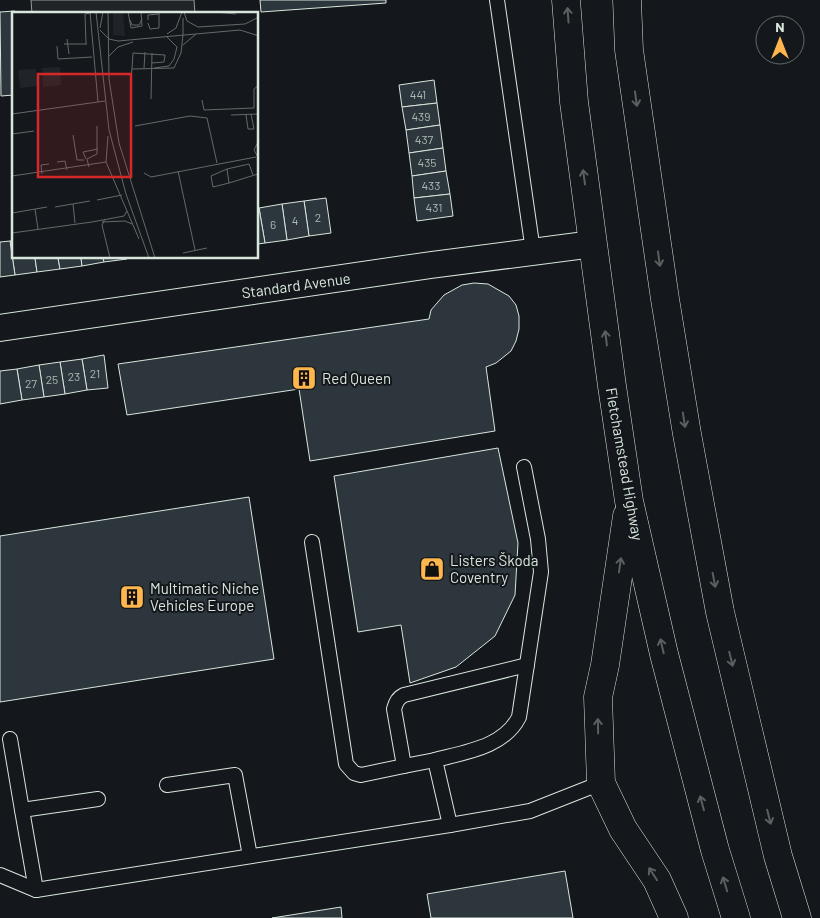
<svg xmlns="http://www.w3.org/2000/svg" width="820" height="918" font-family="Barlow,sans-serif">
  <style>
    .green { fill: #202428; stroke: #939e99 }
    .building { fill: #2c363c; stroke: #d8e6dc }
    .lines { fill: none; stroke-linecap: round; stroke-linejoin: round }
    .lane-casing { stroke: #d8e6dc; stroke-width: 16 }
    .street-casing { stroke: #d8e6dc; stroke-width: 28 }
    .highway-casing { stroke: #d8e6dc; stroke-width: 29 }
    .lane { stroke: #14181c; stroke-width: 14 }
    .street { stroke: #14181c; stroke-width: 26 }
    .highway { stroke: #14181c; stroke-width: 28 }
    .oneway { stroke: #59605f }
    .labels { text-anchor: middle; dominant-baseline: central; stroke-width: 4; stroke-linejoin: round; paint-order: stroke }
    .number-label { font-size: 12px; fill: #adbab4 }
    .street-label { font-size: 15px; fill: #d8e6dc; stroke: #14181c }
    .poi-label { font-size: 15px; fill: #d8e6dc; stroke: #14181c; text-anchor: start }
    .inset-road { fill: none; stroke: #626a69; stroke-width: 1 }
    .view { fill: #d62828; fill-opacity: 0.15; stroke: #d62828; stroke-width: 2.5 }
    .inset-edge { fill: none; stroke: #d8e6dc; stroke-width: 2.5 }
  </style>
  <rect width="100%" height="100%" fill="#14181c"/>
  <!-- green -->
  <polygon class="green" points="31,0 194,0 195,14 32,14"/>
  <!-- building -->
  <g class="building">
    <polygon points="260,0 386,0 386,3 261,12"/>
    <polygon points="15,11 16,14 14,14 14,95 1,96 0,12"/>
    <polygon points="434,80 437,103 402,107 399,85"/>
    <polygon points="437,103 440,125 406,130 402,107"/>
    <polygon points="440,125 443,148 409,153 406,130"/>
    <polygon points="443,148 446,171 412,176 409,153"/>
    <polygon points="446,171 450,194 414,198 412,176"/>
    <polygon points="450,194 453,216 417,221 414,198"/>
    <polygon points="326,198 331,233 309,236 304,201"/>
    <polygon points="304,201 309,236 287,240 282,204"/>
    <polygon points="282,204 287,240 265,243 259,208"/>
    <polygon points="258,208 259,208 265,243 258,244"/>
    <polygon points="14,240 14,258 35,258 37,272 15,275 10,241"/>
    <polygon points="10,241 15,275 0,277 0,242"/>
    <polygon points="35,258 58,258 60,269 37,272"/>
    <polygon points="58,258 81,258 82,266 60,269"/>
    <polygon points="81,258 103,258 104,262 82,266"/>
    <polygon points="103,258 126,258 127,259 104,262"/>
    <polygon points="474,283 488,284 509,296 516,305 519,316 519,329 516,341 511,351 496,363 486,367 495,431 310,461 299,389 127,415 118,364 429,319 431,310 444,295 462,285"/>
    <polygon points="104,355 108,388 87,390 82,359"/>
    <polygon points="82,359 87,390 65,394 60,362"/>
    <polygon points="60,362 65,394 44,397 39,365"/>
    <polygon points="39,365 44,397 22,400 17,369"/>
    <polygon points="17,369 22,400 0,404 0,371"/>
    <polygon points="498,448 518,543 515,595 495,636 456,667 410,683 401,625 358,632 334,476"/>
    <polygon points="249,497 274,659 0,702 0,536"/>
    <polygon points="565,871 573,918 431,918 427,894"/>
    <polygon points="341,907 342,918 272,918"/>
  </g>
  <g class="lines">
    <defs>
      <g id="lane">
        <polyline points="497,0 533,251"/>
        <polyline points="312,542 346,764 354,773 361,775 404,766"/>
        <polyline points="10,739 22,810"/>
        <path d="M435,760L404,766L394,709C396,702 398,698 404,695L527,665"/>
        <polyline points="167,785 235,775 250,856"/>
        <path d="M450,825L435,760C466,752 504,747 519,717L541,572L538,539L524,467"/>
        <polyline points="0,875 36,890 450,825 530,811 601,783"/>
        <polyline points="36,890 22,810 98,799"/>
      </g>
      <polyline id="street" points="0,328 431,265 593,244"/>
      <g id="highway">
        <polyline points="566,0 574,102 612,386 629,501 664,654 715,850 736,918"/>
        <polyline points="627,0 629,50 665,299 687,434 720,612 778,856 797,918"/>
        <polyline points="627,516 605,665 598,697 601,783 623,829 657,880 674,918"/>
      </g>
    </defs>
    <!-- lane casing -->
    <use href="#lane" class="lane-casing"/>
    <!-- street casing -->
    <use href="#street" class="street-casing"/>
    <!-- highway casing -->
    <use href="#highway" class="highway-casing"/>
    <!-- lane -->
    <use href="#lane" class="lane"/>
    <!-- street -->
    <use href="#street" class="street"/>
    <!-- highway -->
    <use href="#highway" class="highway"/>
  </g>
  <!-- one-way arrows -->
  <defs><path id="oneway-shaft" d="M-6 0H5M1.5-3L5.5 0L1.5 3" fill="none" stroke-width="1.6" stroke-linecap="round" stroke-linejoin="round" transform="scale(1.25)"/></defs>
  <g class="oneway">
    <use href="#oneway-shaft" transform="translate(568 15) rotate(-94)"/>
    <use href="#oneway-shaft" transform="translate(636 99) rotate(82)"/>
    <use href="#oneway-shaft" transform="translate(584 177) rotate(-98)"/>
    <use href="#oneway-shaft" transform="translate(659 259) rotate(82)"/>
    <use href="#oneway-shaft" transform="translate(606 338) rotate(-97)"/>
    <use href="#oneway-shaft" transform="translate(684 420) rotate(81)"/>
    <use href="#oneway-shaft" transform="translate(620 565) rotate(-82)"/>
    <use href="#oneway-shaft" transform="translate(714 580) rotate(79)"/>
    <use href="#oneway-shaft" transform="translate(662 646) rotate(-103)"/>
    <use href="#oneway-shaft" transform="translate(731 659) rotate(76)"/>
    <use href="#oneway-shaft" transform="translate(598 726) rotate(-91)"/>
    <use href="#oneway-shaft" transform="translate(702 803) rotate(-105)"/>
    <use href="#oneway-shaft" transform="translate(769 817) rotate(76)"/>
    <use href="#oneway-shaft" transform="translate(653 874) rotate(-123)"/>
    <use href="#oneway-shaft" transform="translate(725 884) rotate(-107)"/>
  </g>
  <!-- icons -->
  <defs>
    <symbol id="building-square" viewBox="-11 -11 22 22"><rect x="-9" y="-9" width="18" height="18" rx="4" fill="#ffb74d" stroke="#14181c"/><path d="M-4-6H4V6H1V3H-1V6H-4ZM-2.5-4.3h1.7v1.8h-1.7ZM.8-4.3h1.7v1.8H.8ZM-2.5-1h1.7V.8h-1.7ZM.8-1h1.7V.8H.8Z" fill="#111"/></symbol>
    <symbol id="shop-square" viewBox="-11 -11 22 22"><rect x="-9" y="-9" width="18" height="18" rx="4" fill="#ffb74d" stroke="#14181c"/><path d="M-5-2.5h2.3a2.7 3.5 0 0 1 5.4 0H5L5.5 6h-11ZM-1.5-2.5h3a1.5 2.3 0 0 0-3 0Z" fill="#111"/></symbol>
  </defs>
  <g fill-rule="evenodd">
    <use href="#building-square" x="290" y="364" width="28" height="28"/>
    <use href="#shop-square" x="418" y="555" width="28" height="28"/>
    <use href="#building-square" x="118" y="583" width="28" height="28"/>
  </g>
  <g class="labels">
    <!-- number labels -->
    <g class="number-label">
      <text x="418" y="94">441</text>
      <text x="421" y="116">439</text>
      <text x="424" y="139">437</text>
      <text x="427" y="162">435</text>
      <text x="431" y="185">433</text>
      <text x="434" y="207">431</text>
      <text x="318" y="217">2</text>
      <text x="295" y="220">4</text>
      <text x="273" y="224">6</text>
      <text x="95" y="373">21</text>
      <text x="74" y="376">23</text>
      <text x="52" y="379">25</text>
      <text x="31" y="383">27</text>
    </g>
    <!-- street labels -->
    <g class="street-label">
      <text transform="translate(296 285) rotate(-8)">Standard Avenue</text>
      <text transform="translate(625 464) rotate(80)">Fletchamstead Highway</text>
    </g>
    <!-- poi labels -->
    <g class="poi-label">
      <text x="322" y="378">Red Queen</text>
      <text x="450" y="560">Listers Škoda<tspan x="450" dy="17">Coventry</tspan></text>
      <text x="150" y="588">Multimatic Niche<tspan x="150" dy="17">Vehicles Europe</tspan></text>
    </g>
  </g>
  <!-- overview -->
  <g transform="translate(12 12)">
    <rect width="246" height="246" fill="#14181c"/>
    <path d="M101,0H111L113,24L101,23ZM48,55L49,73L31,75L30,56ZM24,57L26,74L8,76L6,58Z" fill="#202428"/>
    <path class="inset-road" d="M78,0L86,90M84,0L97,118L114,182L137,246M96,0L97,67L107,131L143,246M116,0L119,16L130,14L129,0M172,0L175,9L186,15L233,12L247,5M204,0L224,2M171,6V23M118,8L120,13H127L130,7M136,8V3L147,2M136,11L138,17L147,16V0M88,16L91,0M88,18L97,27L106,29L228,18L247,24M155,22L164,16L170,0M55,27L57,42M52,32H75M74,32L73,2L78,1M171,33L184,22M45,34L46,47L80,45M96,45L106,35L121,30M132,56L133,40M142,56L157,54L162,47L165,35L154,24M120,57L121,41L153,43L152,50L140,51M119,64L120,57L162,56L169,41L171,23M139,87L140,41M190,88L192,98L242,96V77L247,73M0,102L93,89M219,103L247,102M234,103L236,117H242L239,102M123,114L178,104L195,106L205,151M0,122L22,119M61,123L65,148H72M96,124L94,150L127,227M247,128L242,138L247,147M74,147L71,140L86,137M45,150L53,149L55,158M77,155L75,147L85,142V114M215,157L199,164L201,175L217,171M166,159L183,238M132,161L139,165L244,145M30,162L29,153L37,152M241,163L237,152L215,157L217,171L246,162M0,164L94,150M85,188L110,183M61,192L63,211M43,195L78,189M23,197L26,217M0,201L35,195M93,207L90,213L98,246M90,210L113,209L120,212M0,221L80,210L112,204L115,199M171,241L195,236"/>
    <path class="view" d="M26,62H119V165H26Z"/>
    <rect width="246" height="246" class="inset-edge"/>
  </g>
  <!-- north arrow -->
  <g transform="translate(780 40)"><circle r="24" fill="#14181c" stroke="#626a69"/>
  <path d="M0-4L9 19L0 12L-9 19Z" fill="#ffb74d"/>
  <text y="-8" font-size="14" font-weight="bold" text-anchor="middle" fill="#d8e6dc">N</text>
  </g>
</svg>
